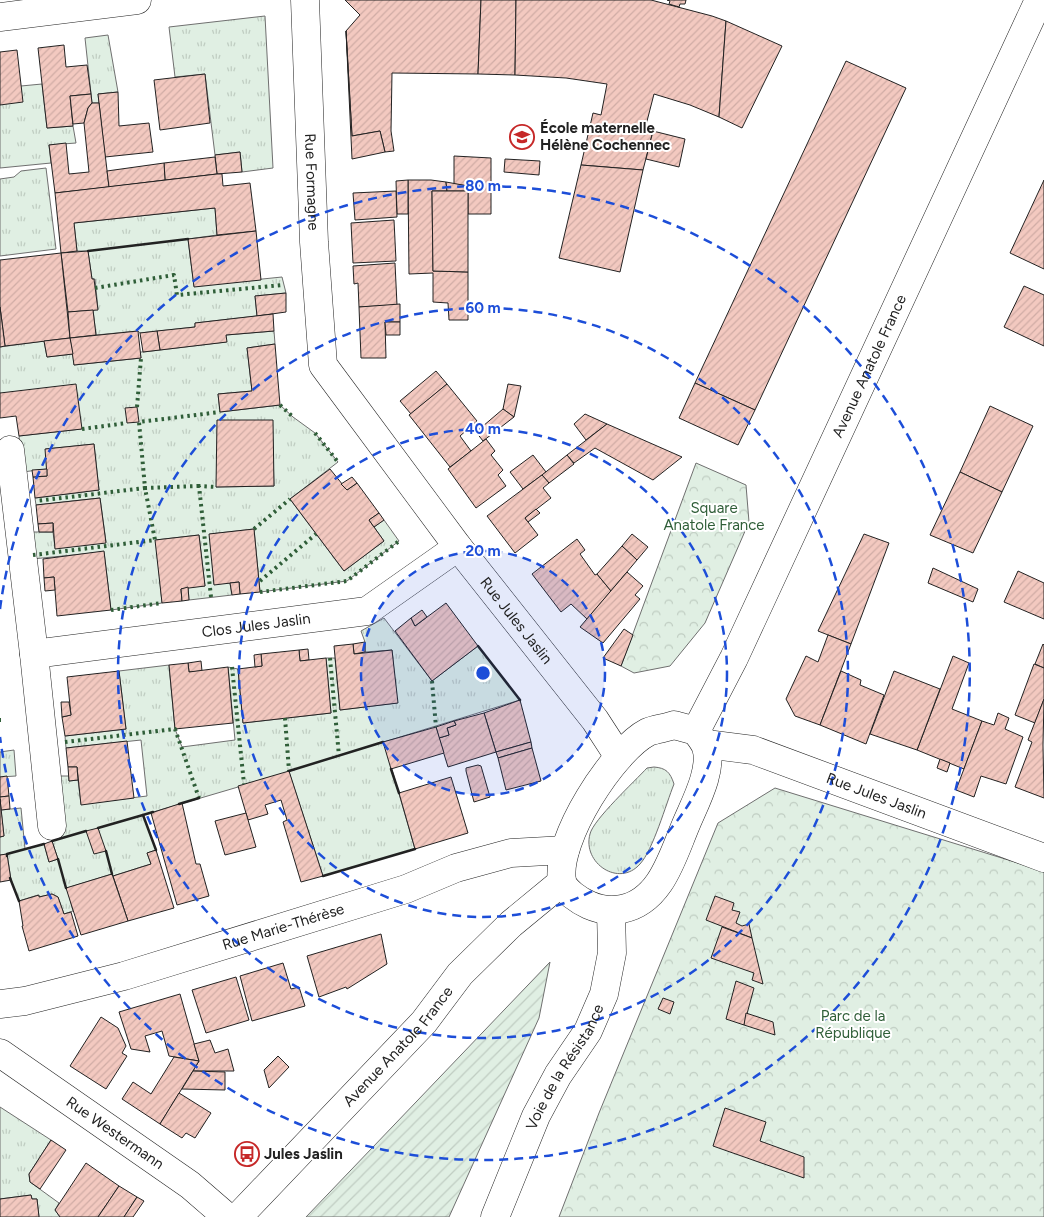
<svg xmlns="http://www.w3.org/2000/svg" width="1044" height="1217" font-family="Figtree,sans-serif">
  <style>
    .grass { fill: url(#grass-tufts); stroke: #6f6f6f; fill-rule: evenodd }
    .forest { fill: url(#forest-crowns); stroke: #6f6f6f }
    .garden { fill: url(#garden-furrows); stroke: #6f6f6f }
    .building { fill: url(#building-hatch); stroke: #222 }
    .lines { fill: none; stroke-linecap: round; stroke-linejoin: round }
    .minor-casing { stroke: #222; stroke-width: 29 }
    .tertiary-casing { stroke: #222; stroke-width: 29 }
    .minor { stroke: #fff; stroke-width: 28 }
    .tertiary { stroke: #fff; stroke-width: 28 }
    .hedge { stroke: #2f5e38; stroke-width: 4; stroke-dasharray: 2.5 4; stroke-linecap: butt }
    .wall { stroke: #222; stroke-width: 2.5 }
    .ring { fill: none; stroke: #1d4ed8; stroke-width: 2.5; stroke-dasharray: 9 6 }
    .labels { text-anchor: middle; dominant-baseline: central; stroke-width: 4; stroke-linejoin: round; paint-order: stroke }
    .poi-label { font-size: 15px; font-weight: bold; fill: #222; stroke: #fff; text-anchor: start }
    .street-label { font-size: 15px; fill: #222; stroke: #fff }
    .park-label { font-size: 15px; fill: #2f5e38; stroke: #fff }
    .centre { fill: #1d4ed8; stroke: #fff; stroke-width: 2.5 }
    .ring-label { font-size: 15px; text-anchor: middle; font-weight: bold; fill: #1d4ed8; stroke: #fff; stroke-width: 4; stroke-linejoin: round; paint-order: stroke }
  </style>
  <defs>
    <pattern id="grass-tufts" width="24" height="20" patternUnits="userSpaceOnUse" patternTransform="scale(1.25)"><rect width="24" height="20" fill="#e0efe3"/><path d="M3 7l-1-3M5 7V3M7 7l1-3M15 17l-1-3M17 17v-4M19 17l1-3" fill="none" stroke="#c0cdc2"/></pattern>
    <pattern id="forest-crowns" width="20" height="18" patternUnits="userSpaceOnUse" patternTransform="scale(1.25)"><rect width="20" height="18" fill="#e0efe3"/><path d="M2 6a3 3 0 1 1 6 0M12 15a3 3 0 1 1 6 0" fill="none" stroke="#c0cdc2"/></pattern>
    <pattern id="garden-furrows" width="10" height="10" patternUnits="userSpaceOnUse" patternTransform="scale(1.25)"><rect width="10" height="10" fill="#e0efe3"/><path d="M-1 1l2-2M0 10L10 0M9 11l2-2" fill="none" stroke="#c0cdc2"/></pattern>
    <pattern id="building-hatch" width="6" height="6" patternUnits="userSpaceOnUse" patternTransform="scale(1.25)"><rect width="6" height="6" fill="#f3c9c0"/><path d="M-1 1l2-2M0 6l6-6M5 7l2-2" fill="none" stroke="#d0aca5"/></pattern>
  </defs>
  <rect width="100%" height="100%" fill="#fff"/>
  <!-- grass -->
  <g class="grass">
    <polygon points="265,16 273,168 242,172 240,152 215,155 205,74 175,77 169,27"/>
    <polygon points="108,35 118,92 98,94 99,103 92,103 85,38"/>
    <polygon points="42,84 47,128 73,126 76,143 49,145 51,163 0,168 0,105 21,86"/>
    <polygon points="46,168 56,249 0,256 0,179 14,177 21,171"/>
    <polygon points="215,208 217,235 188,239 194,286 282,277 286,293 255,296 257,316 195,323 195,327 140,333 138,331 96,335 93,310 98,309 95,279 92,279 88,251 77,251 74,223"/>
    <path d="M274,331L275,344L247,348L252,391L218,394L220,412L280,405L293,417L315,433L338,462L290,499L344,571L384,541L374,527L384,520L399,541L347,581L260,592L254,529L210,534L214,584L230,583L232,595L189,600L188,587L205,586L199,535L156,540L162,603L111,610L104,552L32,559L30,532H53L55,548L106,542L100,498L36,505L35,498L99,490L94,444L46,449L47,469L22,472L19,436L81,429L0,393V347L44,341L47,357L73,354L74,365L141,358L140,352H143L226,342V335ZM272,420L274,486L217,487H216Z"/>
    <polygon points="384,618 432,681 478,646 520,700 384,742 415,849 323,876 289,772 143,815 156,850 147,853 151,864 113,876 112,874 67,888 73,911 64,914 58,897 52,894 39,897 38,895 19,901 11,880 7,854 0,855 0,837 4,836 1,810 21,808 25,849 44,844 49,862 58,859 52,841 61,838 56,776 69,776 69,781 78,780 81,804 147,796 141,740 66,748 65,736 126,729 119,671 169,665 175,729 182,747 235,740 228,667 238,669 243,723 331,713 326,658 335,658 340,710 397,703 392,650 365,652 365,642 361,631"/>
    <polygon points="14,750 16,776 0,777 0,752"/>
    <path d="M654,767C666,768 670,772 674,784C666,804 653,850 640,864C619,888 582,863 590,834C593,820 635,781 647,768Z"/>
    <polygon points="0,1107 51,1140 29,1174 30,1182 59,1203 55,1210 60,1217 39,1217 37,1199 32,1199 31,1195 0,1199"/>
  </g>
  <!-- forest -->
  <g class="forest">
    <polygon points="696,463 746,485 749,522 705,623 670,666 634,673 621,666"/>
    <polygon points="775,788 1044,871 1044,1217 559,1217 599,1113 718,823"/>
  </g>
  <!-- garden -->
  <polygon class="garden" points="550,962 539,1018 449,1217 306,1217"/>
  <!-- building -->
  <g class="building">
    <polygon points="345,0 481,0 478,74 392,73 391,131 394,151 385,152 380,131 352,136 346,31 360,15"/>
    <polygon points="481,0 516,0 515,75 478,74"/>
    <polygon points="516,0 651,0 712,16 726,21 719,117 690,105 654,94 646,125 653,127 653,131 643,170 581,165 593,113 601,115 607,84 566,78 515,75"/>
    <polygon points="667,0 686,0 685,4 680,4 679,7 669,4 670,1"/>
    <polygon points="726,21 782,46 742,128 719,117"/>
    <polygon points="346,31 352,136 380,131 385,152 352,159"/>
    <polygon points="64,45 66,67 87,65 91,94 70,96 73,126 47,128 38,48"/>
    <polygon points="17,50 23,102 0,105 0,52"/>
    <polygon points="846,61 906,88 755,410 695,383"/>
    <polygon points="205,74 210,123 160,130 154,80"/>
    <polygon points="118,92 119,126 149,123 153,152 105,157 98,94"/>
    <polygon points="91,94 92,103 88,108 84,123 73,124 70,96"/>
    <polygon points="92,103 99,103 109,187 55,193 49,145 66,143 69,174 89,172 84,123 88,108"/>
    <polygon points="653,131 685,139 679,167 646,159"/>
    <polygon points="240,152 242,172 217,174 215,155"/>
    <polygon points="454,156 491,158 491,214 468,214 468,186 454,184"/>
    <polygon points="215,157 217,174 165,180 164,163"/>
    <polygon points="505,159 540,161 539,175 504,172"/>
    <polygon points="164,163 165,180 109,187 107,171"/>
    <polygon points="581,165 643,170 620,272 559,258"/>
    <polygon points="217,174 222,174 223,186 250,183 256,231 217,235 215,208 74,223 77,251 61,253 55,193"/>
    <polygon points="408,180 431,180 446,182 447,191 432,191 433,271 468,272 468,320 449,320 448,303 433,302 433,273 409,274"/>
    <polygon points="408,180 408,214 397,214 396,181"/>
    <polygon points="1044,180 1044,269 1010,253"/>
    <polygon points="446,182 468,186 468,191 447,191"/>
    <polygon points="396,191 397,217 355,220 353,193"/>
    <polygon points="432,191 468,191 468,272 433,271"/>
    <polygon points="394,220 396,261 353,263 351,223"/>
    <polygon points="256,231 261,280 194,287 188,239"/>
    <polygon points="88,251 92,279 94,279 98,310 68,312 61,253"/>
    <polygon points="61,253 70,338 5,346 0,307 0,260"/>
    <polygon points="395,263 397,305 359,307 358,283 354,284 353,266"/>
    <polygon points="1024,286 1044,295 1044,346 1004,327"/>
    <polygon points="286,293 286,312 257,316 255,296"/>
    <polygon points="400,304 400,322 385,322 386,358 361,358 359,307"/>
    <polygon points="0,307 5,346 0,347"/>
    <polygon points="93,310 96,335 70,338 68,312"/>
    <polygon points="273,314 274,331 226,335 227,342 160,350 157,331 195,327 195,323"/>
    <polygon points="385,322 400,322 400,335 386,335"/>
    <polygon points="138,331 141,358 74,365 70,338"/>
    <polygon points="157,331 160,350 143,352 140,333"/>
    <polygon points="70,338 73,354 47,357 44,341"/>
    <polygon points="275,344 280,405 220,412 218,394 252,391 247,348"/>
    <polygon points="436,371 447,384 411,414 400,401"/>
    <polygon points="695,383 755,410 738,445 679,418"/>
    <polygon points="76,384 82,429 19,436 16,416 0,418 0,393"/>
    <polygon points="447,384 477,421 460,436 471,451 450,467 409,415"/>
    <polygon points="508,384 521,386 514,417 503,409"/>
    <polygon points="990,406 1033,426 1002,492 960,472"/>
    <polygon points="137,407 139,422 127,423 125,408"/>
    <polygon points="503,409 514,417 483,441 476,432"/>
    <polygon points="585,414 607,424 586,440 574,424"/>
    <polygon points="217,420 273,420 274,486 216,487"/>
    <polygon points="607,424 682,457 653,480 595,448 574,463 567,455"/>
    <polygon points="486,439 495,451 491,455 503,470 498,475 506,486 476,508 448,469"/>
    <polygon points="94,444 99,490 35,498 33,477 47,476 45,449"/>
    <polygon points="533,455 546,472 523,489 510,472"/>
    <polygon points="567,455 574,464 549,483 542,475"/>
    <polygon points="47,469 47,476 33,477 32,470"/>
    <polygon points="330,469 347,490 357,483 379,513 369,520 384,541 344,571 290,499"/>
    <polygon points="960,472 1002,492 973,553 930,535"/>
    <polygon points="542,475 549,483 543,488 551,498 525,518 538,535 515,553 487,516"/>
    <polygon points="352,477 357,483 347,490 341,484"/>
    <polygon points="100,498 106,543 55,549 53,523 38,524 36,505"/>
    <polygon points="536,509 540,513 528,522 525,518"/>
    <polygon points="379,513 384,520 374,527 369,520"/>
    <polygon points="53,523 53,532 39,532 38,524"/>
    <polygon points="254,529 260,592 240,594 239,582 214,585 209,534"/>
    <polygon points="632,534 648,547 637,560 622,546"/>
    <polygon points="864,534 889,543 851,644 818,631"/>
    <polygon points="199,535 205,586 181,589 182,601 162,603 155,540"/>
    <polygon points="577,539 585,550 580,554 595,575 597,574 611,591 587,619 571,604 561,612 532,574"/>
    <polygon points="622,546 637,560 611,591 597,574"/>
    <polygon points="104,551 111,610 57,616 54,577 44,578 43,559"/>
    <polygon points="933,568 978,589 973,602 928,583"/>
    <polygon points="1018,571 1044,583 1044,619 1004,602"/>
    <polygon points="627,572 643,586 635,595 640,599 603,643 580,627"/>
    <polygon points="54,577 55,590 45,591 44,578"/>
    <polygon points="239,582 240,594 232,595 230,583"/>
    <polygon points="188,587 189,600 182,601 181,589"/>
    <polygon points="446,603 478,646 432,681 395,631 411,618 415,626"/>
    <polygon points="422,610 427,617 415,626 411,618"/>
    <polygon points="624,629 633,635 621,666 603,658"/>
    <polygon points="828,635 851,644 820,725 795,716 786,699 806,656 818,662"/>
    <polygon points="365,642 365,652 354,654 353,644"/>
    <polygon points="353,644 354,654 392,650 398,703 340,710 334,646"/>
    <polygon points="1043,644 1044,645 1044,668 1035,664"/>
    <polygon points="308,649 309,660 300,661 299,650"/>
    <polygon points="299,650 300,661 326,658 331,713 243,723 238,669 262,666 261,654"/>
    <polygon points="261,654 262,666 255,667 254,655"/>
    <polygon points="953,656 969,663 952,709 982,721 964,769 917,750"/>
    <polygon points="201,661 202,671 189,672 188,663"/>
    <polygon points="188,663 189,672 228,667 233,723 175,729 169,665"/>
    <polygon points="1034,664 1044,668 1044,699 1035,723 1015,715"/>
    <polygon points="119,671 126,729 65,736 62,717 71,715 67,677"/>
    <polygon points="841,671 861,680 860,685 884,695 866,744 820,725"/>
    <polygon points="894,671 940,689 917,750 870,734"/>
    <polygon points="1044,699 1043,745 1044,798 1015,787 1032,742 1028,740"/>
    <polygon points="520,700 531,742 496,752 484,713"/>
    <polygon points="61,702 69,702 71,715 62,717"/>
    <polygon points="484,713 496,752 448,767 439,738 449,735 447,728 456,725 454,721"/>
    <polygon points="998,713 1009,718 1005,729 1023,737 1006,784 981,776 974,797 956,790 982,721 994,725"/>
    <polygon points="454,721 456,725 447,728 449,735 439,738 436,727"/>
    <polygon points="436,727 444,753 391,769 383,742"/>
    <polygon points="127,741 134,798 81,805 77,767 68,767 66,748"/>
    <polygon points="531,742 532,748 498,758 496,752"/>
    <polygon points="532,748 541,781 506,790 498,758"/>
    <polygon points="940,759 950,763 947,772 937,768"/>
    <polygon points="478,765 481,766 490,797 474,802 466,771 466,768"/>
    <polygon points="68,767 77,767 78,780 69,781"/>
    <polygon points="289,771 323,876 301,882 283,822 287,820 281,800 265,805 268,814 248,820 238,786"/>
    <polygon points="7,776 9,796 0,797 0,777"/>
    <polygon points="451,777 468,833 415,849 399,793"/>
    <polygon points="9,796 10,809 1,810 0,797"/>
    <polygon points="0,799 4,836 0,837"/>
    <polygon points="182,803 196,864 200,864 209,896 177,905 151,813"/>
    <polygon points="246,813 256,847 225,855 215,821"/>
    <polygon points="98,828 106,851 94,854 86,831"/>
    <polygon points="52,841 58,859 49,862 44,844"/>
    <polygon points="156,850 174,908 128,921 113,876 151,864 147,853"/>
    <polygon points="7,854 11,880 0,882 0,855"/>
    <polygon points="112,874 128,921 81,935 66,888"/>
    <polygon points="52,894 58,897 64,914 71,912 78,936 29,951 22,926 23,926 19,901 39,895 39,897"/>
    <polygon points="715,896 734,903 732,910 740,912 736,923 742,926 749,924 752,938 706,920"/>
    <polygon points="722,927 752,938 763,984 752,980 754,973 711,958"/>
    <polygon points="381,934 387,964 347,989 346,987 319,997 307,956"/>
    <polygon points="283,963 291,989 299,987 305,1006 252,1021 240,976"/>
    <polygon points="236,977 249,1020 206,1033 192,990"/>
    <polygon points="736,981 754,988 744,1025 726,1019"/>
    <polygon points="180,994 199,1061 169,1056 162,1031 145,1036 150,1052 131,1049 119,1012"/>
    <polygon points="663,998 674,1002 670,1014 658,1009"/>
    <polygon points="746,1013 773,1022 775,1035 744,1025"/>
    <polygon points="101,1017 118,1028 126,1046 122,1053 127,1056 106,1089 70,1066"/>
    <polygon points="210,1040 215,1053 228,1049 234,1071 193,1071 199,1061 194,1044"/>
    <polygon points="278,1056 289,1067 269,1088 264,1070"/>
    <polygon points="174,1057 199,1061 160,1124 122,1099 133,1082 151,1094"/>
    <polygon points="193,1071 225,1072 225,1090 182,1089"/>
    <polygon points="179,1093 211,1113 195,1138 186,1133 182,1138 160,1124"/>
    <polygon points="725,1108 766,1122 760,1141 804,1157 804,1178 713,1146"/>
    <polygon points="51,1140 66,1150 40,1189 30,1182 29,1174"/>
    <polygon points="86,1163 119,1186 98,1217 60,1217 55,1210"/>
    <polygon points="119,1186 137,1197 124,1217 98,1217"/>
    <polygon points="31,1195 32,1199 37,1199 39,1217 0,1217 0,1199"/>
    <polygon points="137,1197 144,1201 133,1217 124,1217"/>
  </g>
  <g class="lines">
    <defs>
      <g id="minor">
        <path id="s1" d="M305,0L314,242L323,365L458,547L595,720L619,757"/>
        <polyline points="0,17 137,0"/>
        <polyline points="10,450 34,654 52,826"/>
        <path id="s2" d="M34,654L367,611L458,547"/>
        <path id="s3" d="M706,744L753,750L1044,858"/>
        <path id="s4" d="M0,1004L25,1001L124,976L406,889L456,868L511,853L565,850"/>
        <path id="s5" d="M0,1053L190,1185L227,1217"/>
      </g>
      <g id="tertiary">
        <path d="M674,725L696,731C699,736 704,741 706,747C713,769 696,801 687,822C673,854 662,901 622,909C611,911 600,910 589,905C580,901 564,891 562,881C555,840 613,750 648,732C656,729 666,728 674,725Z"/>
        <path id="s6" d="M696,731L734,658L1039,0"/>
        <path id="s7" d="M238,1217L424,1022L460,974L511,924L562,882"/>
        <path id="s8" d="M495,1217L536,1116L558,1075L588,1031L604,994L612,953L611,911"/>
      </g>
    </defs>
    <!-- minor casing -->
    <use href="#minor" class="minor-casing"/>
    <!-- tertiary casing -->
    <use href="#tertiary" class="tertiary-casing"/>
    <!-- minor -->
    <use href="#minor" class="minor"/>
    <!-- tertiary -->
    <use href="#tertiary" class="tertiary"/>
    <!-- hedge -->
    <g class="hedge">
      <polyline points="95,288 174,275 177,295 283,285"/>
      <polyline points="280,405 293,417"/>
      <polyline points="137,407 141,358"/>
      <polyline points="82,429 127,423"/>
      <polyline points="315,433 338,462"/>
      <polyline points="199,486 145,488 139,422 220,412"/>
      <polyline points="254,529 290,499"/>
      <polyline points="33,555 155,540 145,488 36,501"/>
      <polyline points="260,581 316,534"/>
      <polyline points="260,592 347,581 399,541"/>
      <polyline points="211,597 199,486 216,487"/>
      <polyline points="111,610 162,603"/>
      <polyline points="330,658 339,756"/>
      <polyline points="232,667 244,784"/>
      <polyline points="432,681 436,727"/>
      <polyline points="285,718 289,771"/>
      <polyline points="0,720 1,720"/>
      <polyline points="65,742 175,729 199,798"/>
    </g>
    <!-- wall -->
    <g class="wall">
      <polyline points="88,251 188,239"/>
      <polyline points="478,646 520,700"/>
      <polyline points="391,769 399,793"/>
      <polyline points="289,771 383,742"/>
      <polyline points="179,804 199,798"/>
      <polyline points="153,812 143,815 156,850"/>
      <polyline points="98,828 143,815"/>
      <polyline points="52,841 86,831"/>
      <polyline points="106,851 112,874"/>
      <polyline points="7,856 7,854 44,844"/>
      <polyline points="58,859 66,888"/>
      <polyline points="323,876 415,849"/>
      <polyline points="10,878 19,901"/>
    </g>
  </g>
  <!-- distance rings -->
  <circle cx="483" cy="673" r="122" fill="#1d4ed8" fill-opacity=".12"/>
  <g class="ring">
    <circle cx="483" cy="673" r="122"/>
    <circle cx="483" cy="673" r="244"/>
    <circle cx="483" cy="673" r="365"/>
    <path d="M0 609A487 487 0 1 1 0 737"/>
  </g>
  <!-- icons -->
  <defs>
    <symbol id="school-ring" viewBox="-11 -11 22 22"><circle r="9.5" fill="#fff" stroke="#c62828" stroke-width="1.5"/><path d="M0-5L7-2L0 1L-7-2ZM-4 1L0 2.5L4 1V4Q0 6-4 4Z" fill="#c62828"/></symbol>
    <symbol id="bus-ring" viewBox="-11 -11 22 22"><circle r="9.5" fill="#fff" stroke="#c62828" stroke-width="1.5"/><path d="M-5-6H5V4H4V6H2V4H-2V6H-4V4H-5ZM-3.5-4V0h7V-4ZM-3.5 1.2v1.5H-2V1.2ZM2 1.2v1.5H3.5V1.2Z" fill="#c62828"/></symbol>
  </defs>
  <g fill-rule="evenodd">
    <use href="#school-ring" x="508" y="123" width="28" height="28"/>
    <use href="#bus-ring" x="233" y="1140" width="28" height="28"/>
  </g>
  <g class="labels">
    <!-- poi labels -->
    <g class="poi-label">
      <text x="540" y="128">École maternelle<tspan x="540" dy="17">Hélène Cochennec</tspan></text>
      <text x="264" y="1154">Jules Jaslin</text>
    </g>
    <!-- street labels -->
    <g class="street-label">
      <text stroke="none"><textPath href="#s1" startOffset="182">Rue Formagne</textPath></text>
      <text stroke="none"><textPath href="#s6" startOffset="404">Avenue Anatole France</textPath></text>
      <text stroke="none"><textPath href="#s1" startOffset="686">Rue Jules Jaslin</textPath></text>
      <text stroke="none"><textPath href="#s2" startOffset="224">Clos Jules Jaslin</textPath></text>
      <text stroke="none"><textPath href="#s3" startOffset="179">Rue Jules Jaslin</textPath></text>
      <text stroke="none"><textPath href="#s4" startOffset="294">Rue Marie-Thérèse</textPath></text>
      <text stroke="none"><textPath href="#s7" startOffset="234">Avenue Anatole France</textPath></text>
      <text stroke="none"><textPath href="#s8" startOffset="166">Voie de la Résistance</textPath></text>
      <text stroke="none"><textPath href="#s5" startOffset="140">Rue Westermann</textPath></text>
    </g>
    <!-- park labels -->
    <g class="park-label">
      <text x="714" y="508">Square<tspan x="714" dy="17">Anatole France</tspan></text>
      <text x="853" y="1016">Parc de la<tspan x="853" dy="17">République</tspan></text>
    </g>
  </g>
  <circle cx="483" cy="673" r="8" class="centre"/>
  <g class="ring-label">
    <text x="483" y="191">80 m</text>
    <text x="483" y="313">60 m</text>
    <text x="483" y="434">40 m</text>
    <text x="483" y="556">20 m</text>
  </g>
</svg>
